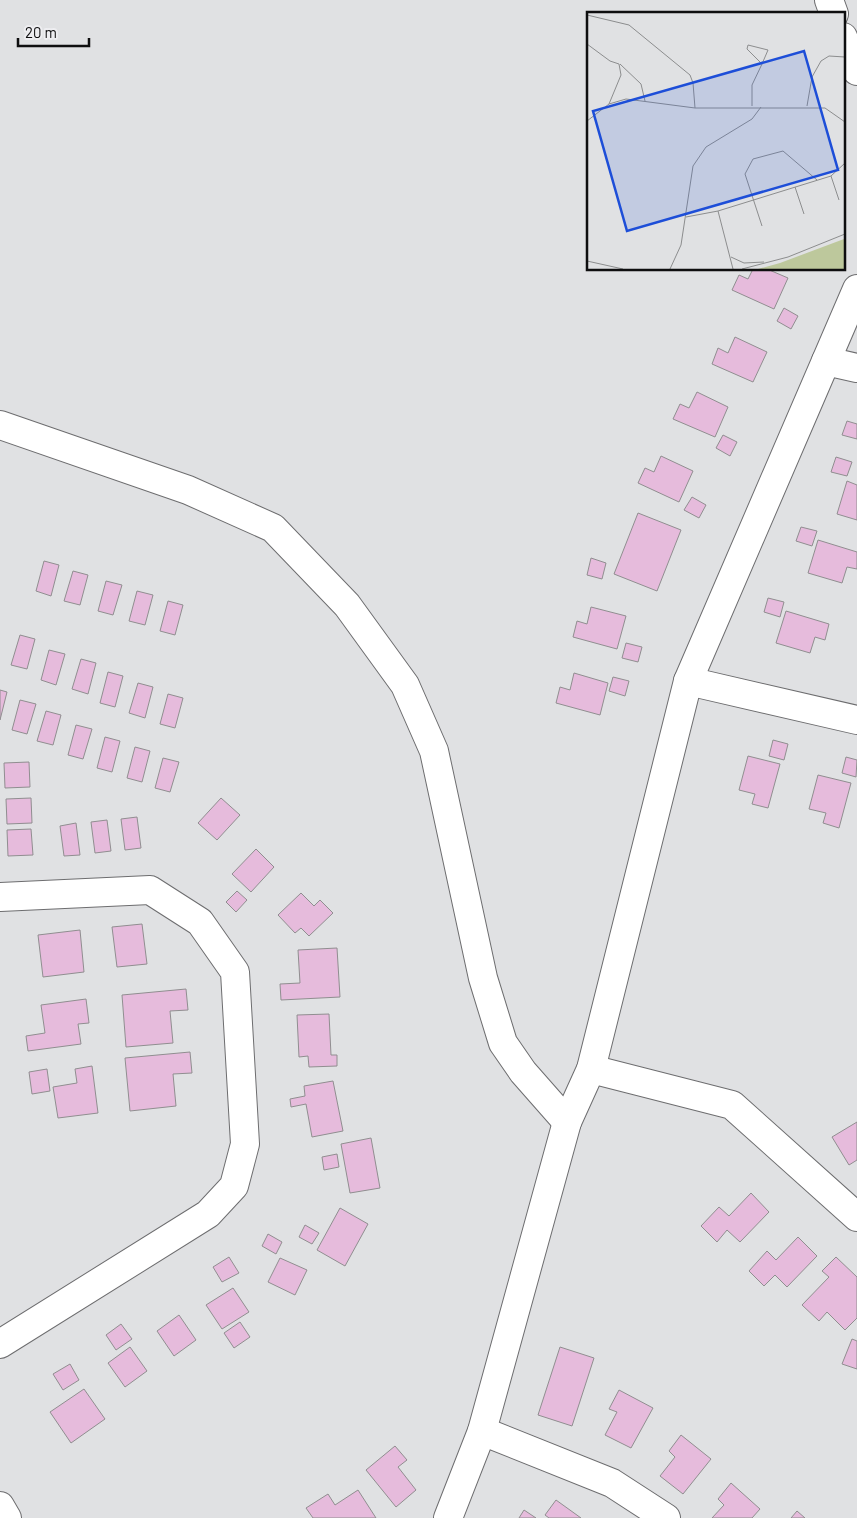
<svg xmlns="http://www.w3.org/2000/svg" width="857" height="1518" font-family="Barlow,sans-serif">
  <style>
    .building { fill: #e6bbdc; stroke: #908e90 }
    .lines { fill: none; stroke-linecap: round; stroke-linejoin: round }
    .minor-casing { stroke: #6d6d6f; stroke-width: 30 }
    .minor { stroke: #fff; stroke-width: 28 }
    .inset-road { fill: none; stroke: #8c8d8e; stroke-width: 1 }
    .view { fill: #1d4ed8; fill-opacity: 0.15; stroke: #1d4ed8; stroke-width: 2.5 }
    .inset-edge { fill: none; stroke: #0e0e0f; stroke-width: 2.5 }
  </style>
  <rect width="100%" height="100%" fill="#e0e1e3"/>
  <!-- building -->
  <g class="building">
    <polygon points="753,269 767,269 788,278 774,309 732,290 739,275 748,279"/>
    <polygon points="784,308 798,316 791,329 777,321"/>
    <polygon points="735,337 767,352 753,382 712,364 718,348 728,353"/>
    <polygon points="697,392 728,407 715,437 673,419 680,404 689,408"/>
    <polygon points="847,421 857,424 857,439 842,435"/>
    <polygon points="723,435 737,442 730,456 716,448"/>
    <polygon points="661,456 693,471 679,502 638,483 645,468 654,472"/>
    <polygon points="836,457 852,462 847,476 831,472"/>
    <polygon points="847,481 857,485 857,520 837,514"/>
    <polygon points="692,497 706,505 699,518 684,510"/>
    <polygon points="638,513 681,530 657,591 614,574"/>
    <polygon points="801,527 817,531 812,546 796,541"/>
    <polygon points="818,540 857,552 857,569 847,567 842,583 808,573"/>
    <polygon points="591,558 606,563 602,579 587,575"/>
    <polygon points="44,561 59,565 51,596 36,591"/>
    <polygon points="73,571 88,575 80,605 64,601"/>
    <polygon points="106,581 122,585 113,615 98,611"/>
    <polygon points="137,591 153,595 145,625 129,621"/>
    <polygon points="768,598 784,602 780,617 764,612"/>
    <polygon points="168,601 183,605 175,635 160,631"/>
    <polygon points="591,607 626,616 617,649 573,637 577,621 587,624"/>
    <polygon points="786,611 829,624 825,640 815,637 810,653 776,643"/>
    <polygon points="20,635 35,639 27,669 11,665"/>
    <polygon points="626,643 642,647 638,662 622,658"/>
    <polygon points="49,650 65,654 56,685 41,680"/>
    <polygon points="81,659 96,663 88,694 72,689"/>
    <polygon points="108,672 123,676 115,707 100,703"/>
    <polygon points="574,673 608,683 600,715 556,703 560,687 570,690"/>
    <polygon points="613,677 629,681 625,696 609,691"/>
    <polygon points="138,683 153,687 145,718 129,713"/>
    <polygon points="0,690 7,692 0,720"/>
    <polygon points="168,694 183,698 175,728 160,724"/>
    <polygon points="20,700 36,704 27,734 12,730"/>
    <polygon points="46,711 61,715 53,745 37,741"/>
    <polygon points="76,725 92,729 83,759 68,755"/>
    <polygon points="105,737 120,741 112,772 97,768"/>
    <polygon points="773,740 788,744 784,760 769,756"/>
    <polygon points="135,747 150,751 142,782 127,778"/>
    <polygon points="748,756 780,764 768,808 752,804 755,794 739,790"/>
    <polygon points="846,757 857,760 856,777 842,773"/>
    <polygon points="163,758 179,762 170,792 155,788"/>
    <polygon points="29,762 30,787 5,788 4,763"/>
    <polygon points="818,775 851,783 839,828 823,823 826,813 809,809"/>
    <polygon points="31,798 32,823 7,824 6,799"/>
    <polygon points="221,798 240,815 217,840 198,823"/>
    <polygon points="137,817 141,848 125,850 121,819"/>
    <polygon points="107,820 111,851 95,853 91,822"/>
    <polygon points="76,823 80,855 64,856 60,826"/>
    <polygon points="31,829 33,855 8,856 7,830"/>
    <polygon points="256,849 274,867 251,892 232,874"/>
    <polygon points="237,891 247,900 236,912 226,902"/>
    <polygon points="301,893 314,906 320,900 333,913 309,936 301,928 295,933 278,915"/>
    <polygon points="142,924 147,964 117,967 112,927"/>
    <polygon points="80,930 84,972 43,977 38,935"/>
    <polygon points="337,948 340,997 281,1000 280,984 300,983 298,950"/>
    <polygon points="186,989 188,1010 170,1011 173,1043 126,1047 122,995"/>
    <polygon points="86,999 89,1023 78,1024 81,1044 28,1051 26,1036 45,1033 41,1005"/>
    <polygon points="329,1014 331,1055 337,1055 337,1066 309,1067 308,1056 299,1057 297,1015"/>
    <polygon points="190,1052 192,1073 173,1074 176,1106 130,1111 125,1058"/>
    <polygon points="92,1066 98,1113 58,1118 53,1087 77,1083 75,1069"/>
    <polygon points="47,1069 50,1091 32,1094 29,1072"/>
    <polygon points="333,1081 343,1131 312,1137 306,1104 291,1107 290,1099 305,1096 304,1086"/>
    <polygon points="857,1122 857,1160 849,1165 832,1137"/>
    <polygon points="371,1138 380,1188 350,1193 341,1144"/>
    <polygon points="337,1154 339,1167 324,1170 322,1157"/>
    <polygon points="751,1193 769,1212 740,1242 727,1230 717,1242 701,1226 719,1207 729,1216"/>
    <polygon points="340,1208 368,1224 345,1266 317,1250"/>
    <polygon points="305,1225 319,1233 312,1244 299,1237"/>
    <polygon points="268,1234 282,1242 276,1254 262,1246"/>
    <polygon points="798,1237 817,1256 787,1287 775,1275 764,1286 749,1271 767,1251 776,1260"/>
    <polygon points="229,1257 239,1273 222,1282 213,1267"/>
    <polygon points="836,1257 857,1277 857,1318 845,1330 827,1312 819,1321 802,1305 829,1277 822,1271"/>
    <polygon points="280,1258 307,1270 295,1295 268,1282"/>
    <polygon points="233,1288 249,1312 222,1329 206,1305"/>
    <polygon points="179,1315 196,1340 174,1356 157,1331"/>
    <polygon points="240,1322 250,1337 234,1348 224,1333"/>
    <polygon points="121,1324 132,1339 116,1350 106,1335"/>
    <polygon points="852,1339 857,1341 857,1369 842,1364"/>
    <polygon points="130,1347 147,1371 125,1387 108,1363"/>
    <polygon points="560,1347 594,1358 572,1426 538,1415"/>
    <polygon points="70,1364 79,1380 63,1390 53,1374"/>
    <polygon points="84,1389 105,1419 71,1443 50,1412"/>
    <polygon points="619,1390 653,1408 631,1448 605,1435 617,1412 609,1409"/>
    <polygon points="681,1435 711,1459 683,1494 660,1476 675,1457 669,1451"/>
    <polygon points="395,1446 407,1460 398,1467 416,1490 396,1507 366,1470"/>
    <polygon points="731,1483 760,1509 752,1518 712,1518 724,1505 718,1499"/>
    <polygon points="358,1490 376,1518 313,1518 306,1508 328,1494 335,1505"/>
    <polygon points="556,1500 581,1518 549,1518 545,1515"/>
    <polygon points="524,1510 536,1518 519,1518"/>
    <polygon points="797,1511 805,1518 791,1518"/>
  </g>
  <g class="lines">
    <defs>
      <g id="minor">
        <polyline points="829,0 834,14"/>
        <polyline points="843,37 857,71"/>
        <polyline points="826,361 857,368"/>
        <polyline points="0,425 188,490 273,528 347,605 405,685 434,751 483,978 503,1043 523,1072 567,1122"/>
        <polyline points="688,681 857,720"/>
        <polyline points="0,897 150,890 200,922 235,972 245,1144 234,1186 208,1214 0,1344"/>
        <polyline points="591,1069 732,1105 857,1217"/>
        <polyline points="482,1431 612,1483 666,1518"/>
        <polyline points="0,1506 7,1518"/>
        <polyline points="448,1518 482,1431 567,1122 591,1069 688,681 857,289"/>
      </g>
    </defs>
    <!-- minor casing -->
    <use href="#minor" class="minor-casing"/>
    <!-- minor -->
    <use href="#minor" class="minor"/>
  </g>
  <!-- overview -->
  <g transform="translate(587 12)">
    <rect width="258" height="258" fill="#e0e1e3"/>
    <path d="M257,227V257H171L193,251Z" fill="#bdc89c"/>
    <path class="inset-road" d="M0,3L42,13L103,63L106,71L108,96M0,32L23,49L32,52L34,63L22,92M33,52L54,72L58,89M165,94V73L175,52L160,37L161,33L181,38L175,52M220,94L225,65L234,49L242,44L258,45M0,109L22,92L39,87L108,96H238L258,110M244,164L252,188M208,175L217,202M131,199L146,257M99,205L131,199L244,164L258,151M175,214L158,162L166,147L196,139L230,168M144,245L157,251L177,250M0,249L36,257M83,257L94,233L106,154L119,135L165,107L174,95M155,257L201,245L258,222"/>
    <path class="view" d="M217,39L251,158L40,219L6,99Z"/>
    <rect width="258" height="258" class="inset-edge"/>
  </g>
  <!-- scale -->
  <path d="M18 38v8h71v-8" fill="none" stroke="#0e0e0f" stroke-width="2.5"/>
  <text x="25" y="38" font-size="15" fill="#0e0e0f" stroke="#eeeef1" stroke-width="4" paint-order="stroke">20 m</text>
</svg>
